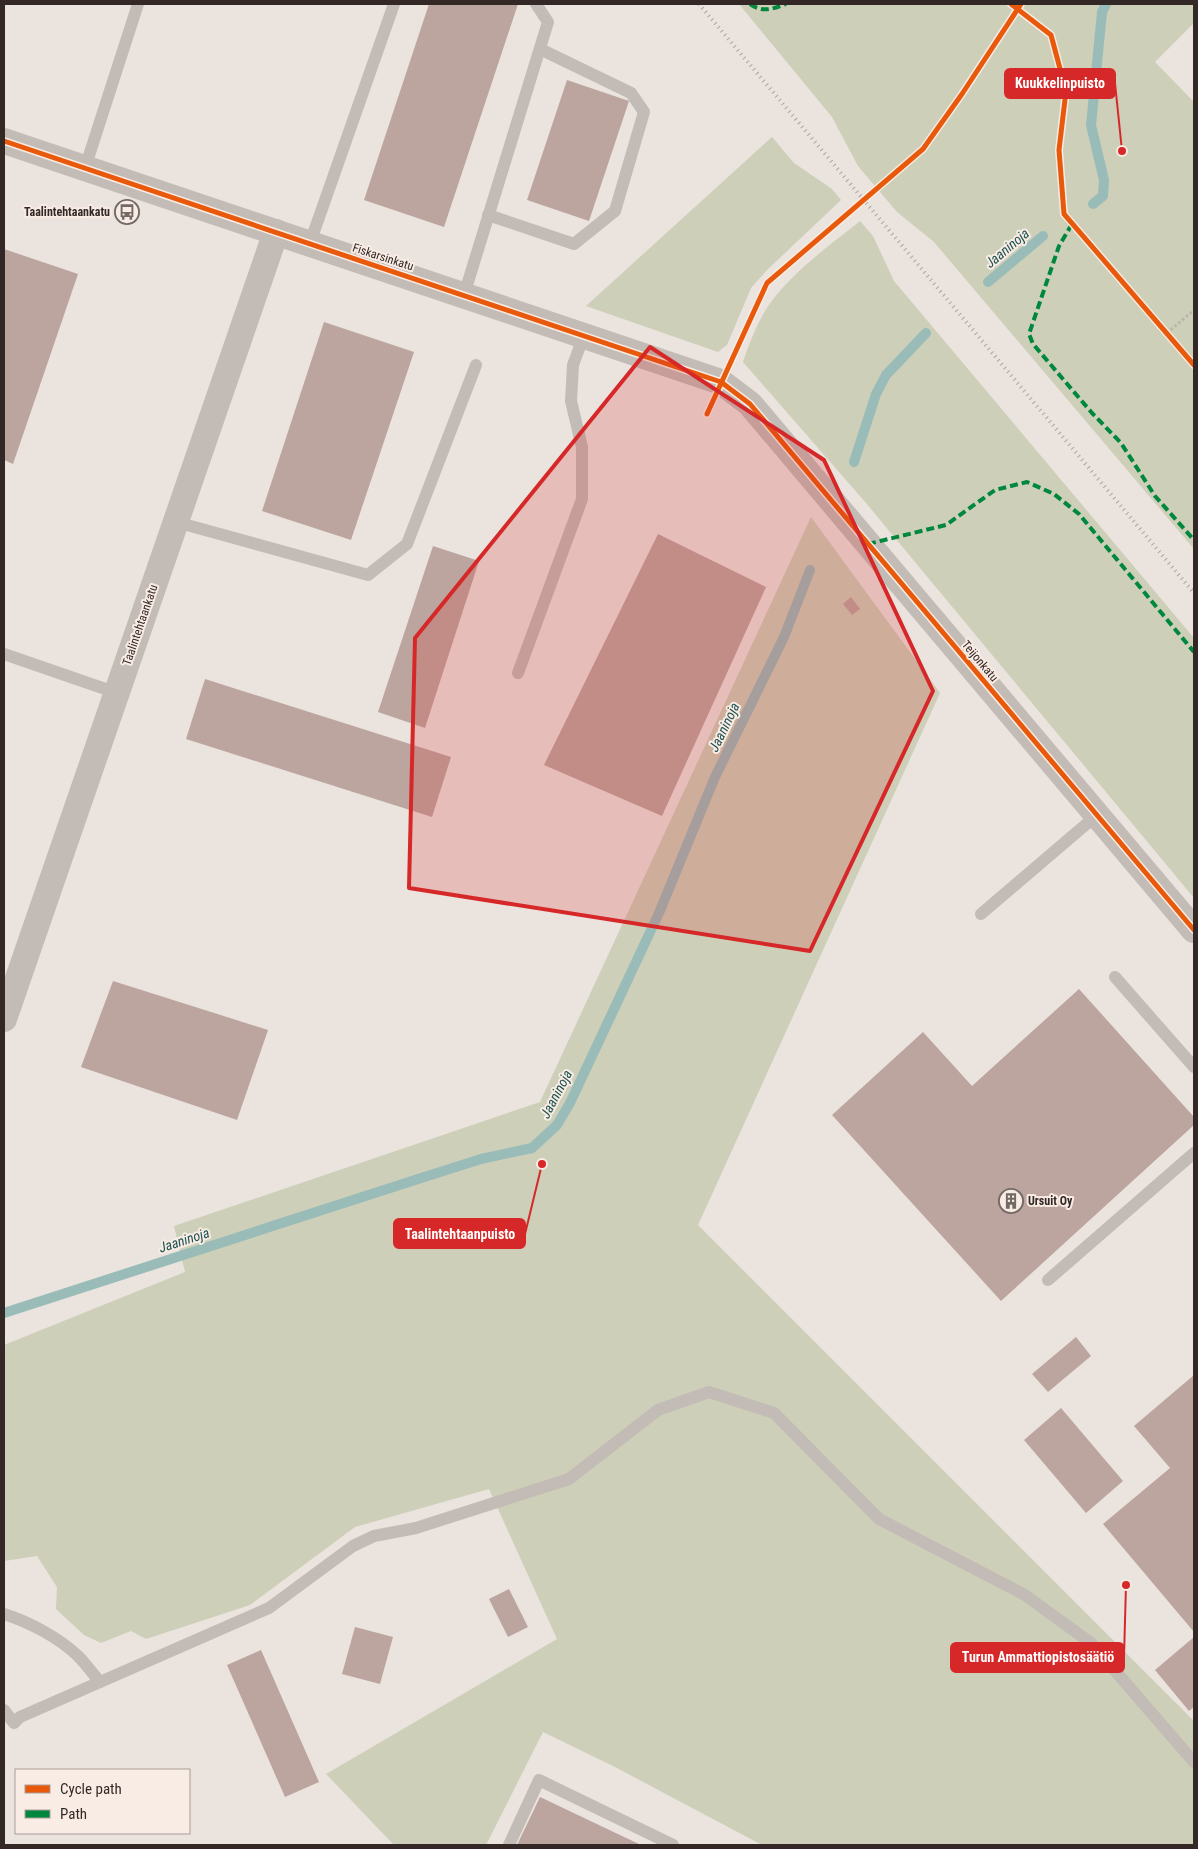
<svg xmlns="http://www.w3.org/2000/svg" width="1198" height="1849" font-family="'Roboto Condensed',sans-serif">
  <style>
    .green { fill: #cdcfb8 }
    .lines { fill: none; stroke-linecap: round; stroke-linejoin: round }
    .stream { stroke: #9abcb9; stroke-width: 10 }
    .building { fill: #bda59f }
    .path { stroke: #bcb4af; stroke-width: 3; stroke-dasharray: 2.5 2.5; stroke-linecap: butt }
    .service { stroke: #c3bbb6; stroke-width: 12 }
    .minor { stroke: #c3bbb6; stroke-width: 26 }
    .rail { stroke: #aba4a1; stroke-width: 4; stroke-dasharray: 1 4; stroke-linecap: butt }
    .quiet { stroke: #00873e; stroke-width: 4; stroke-dasharray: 8 4; stroke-linecap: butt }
    .cycleway-casing { stroke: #f8ece4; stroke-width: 8 }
    .cycleway { stroke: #e8590c; stroke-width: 5 }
    .marked { fill: #d62828; fill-opacity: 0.2; stroke: #d62828; stroke-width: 4; stroke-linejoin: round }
    .labels { text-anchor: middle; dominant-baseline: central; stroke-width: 4; stroke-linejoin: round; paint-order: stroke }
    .poi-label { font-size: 12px; font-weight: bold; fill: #332826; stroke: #f8ece4; text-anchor: end }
    .street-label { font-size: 12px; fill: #332826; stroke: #f8ece4 }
    .water-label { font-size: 14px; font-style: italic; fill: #1d5351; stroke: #f8ece4 }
    .leader { fill: none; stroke: #d62828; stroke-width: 2 }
    .callout-dot { fill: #d62828; stroke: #f8ece4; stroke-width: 2 }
    .callout { fill: #d62828; stroke: #d62828; stroke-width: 2 }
    .callout-label { font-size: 14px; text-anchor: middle; font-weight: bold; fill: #fff }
  </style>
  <rect width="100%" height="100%" fill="#eae3de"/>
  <!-- green -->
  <g class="green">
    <polygon points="739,4 1194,4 1194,23 1155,62 1194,102 1194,549 934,242 897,212 858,166 832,117"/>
    <polygon points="772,137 794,163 832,189 841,200 767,270 751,288 727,345 718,352 586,306"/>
    <path d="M860,221L873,236L894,281L1194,638V898L866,503L743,362C750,342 758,320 771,302C795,270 829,246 860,221Z"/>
    <polygon points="811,517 940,693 698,1225 1194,1721 1194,1845 762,1845 615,1767 543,1732 486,1845 394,1845 326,1774 557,1639 489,1489 355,1527 250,1605 146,1639 131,1631 101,1643 84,1635 56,1609 57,1587 37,1556 4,1561 4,1345 185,1272 174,1226 540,1102"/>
  </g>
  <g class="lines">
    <!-- stream -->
    <g class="stream">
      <polyline points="1093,204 1103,196 1104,180 1091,125 1102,12 1106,4"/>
      <polyline points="988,282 1043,236"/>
      <polyline points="854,462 876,394 886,375 926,333"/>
      <polyline points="4,1313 415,1180 481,1159 532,1148 557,1125 570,1103 659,913 715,777 784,637 810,570"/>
    </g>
  </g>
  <!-- building -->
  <g class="building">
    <polygon points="429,4 518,4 444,227 364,200"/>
    <polygon points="567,80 629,101 589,221 527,200"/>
    <polygon points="4,249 78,274 13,464 4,460"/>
    <polygon points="324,322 414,352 351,540 262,511"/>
    <polygon points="658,534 766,587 662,816 544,765"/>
    <polygon points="433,546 479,561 425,728 378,712"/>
    <polygon points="851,597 860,609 852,615 843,604"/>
    <polygon points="205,679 451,757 432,817 186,739"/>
    <polygon points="113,981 268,1030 237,1120 81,1067"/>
    <polygon points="1079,989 1194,1117 1194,1125 1001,1301 832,1115 923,1032 972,1086"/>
    <polygon points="1076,1337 1091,1356 1048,1392 1032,1374"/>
    <polygon points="1194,1375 1194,1632 1103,1524 1170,1468 1134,1426"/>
    <polygon points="1061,1408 1123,1481 1086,1513 1024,1440"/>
    <polygon points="509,1589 528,1627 508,1637 489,1599"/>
    <polygon points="355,1627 393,1637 380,1684 342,1674"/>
    <polygon points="1194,1637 1194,1707 1189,1711 1155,1670"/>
    <polygon points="261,1650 319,1782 285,1797 227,1665"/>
    <polygon points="540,1797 641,1845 517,1845"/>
  </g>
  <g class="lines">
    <!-- path -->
    <polyline class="path" points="1167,333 1194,310"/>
    <!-- service -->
    <g class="service">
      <polyline points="85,168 138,4"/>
      <polyline points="488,215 574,244 615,211 644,112 631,93 540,49"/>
      <polyline points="310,243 394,4"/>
      <polyline points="464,295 548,22 536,4"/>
      <polyline points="176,522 368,575 407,544 476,365"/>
      <polyline points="4,654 117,693"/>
      <polyline points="518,673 582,499 582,447 571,401 573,365 584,335"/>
      <polyline points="981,914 1097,815"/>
      <polyline points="1115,977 1194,1067"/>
      <polyline points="1048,1280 1194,1153"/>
      <path d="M4,1614C29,1622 58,1637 78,1656C86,1664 93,1674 100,1682"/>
      <polyline points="4,1710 14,1723 20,1717 269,1608 353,1546 374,1536 416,1528 569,1479 658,1410 709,1392 774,1413 879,1519 1025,1595 1091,1643 1194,1762"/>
      <polyline points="509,1845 539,1780 673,1845"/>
    </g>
    <!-- minor -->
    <g class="minor">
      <polyline points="4,141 721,382 750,404 1194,930"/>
      <polyline points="4,1019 276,232"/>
    </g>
    <!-- rail -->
    <polyline class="rail" points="699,4 1194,593"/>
    <!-- quiet -->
    <g class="quiet">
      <path d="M750,4C763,13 772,9 786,4"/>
      <polyline points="1072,224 1059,246 1029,334 1033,344 1092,413 1121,443 1155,496 1194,540"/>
      <polyline points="868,544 946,525 995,490 1027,482 1054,494 1079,514 1194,652"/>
    </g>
    <defs>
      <g id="cycleway">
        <polyline points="1011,4 1051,35 1066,91 1059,150 1064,214 1194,365"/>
        <polyline points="4,141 721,382 750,404 1194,930"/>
        <polyline points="707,414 767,283 923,149 962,94 1021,4"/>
      </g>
    </defs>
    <!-- cycleway casing -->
    <use href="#cycleway" class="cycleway-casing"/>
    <!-- cycleway -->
    <use href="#cycleway" class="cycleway"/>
  </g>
  <!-- marked area -->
  <path class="marked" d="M650,347L824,460L933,691L810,951L409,888L415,638Z"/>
  <!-- icons -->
  <defs>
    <symbol id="bus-ring" viewBox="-11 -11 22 22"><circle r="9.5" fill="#f8ece4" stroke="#736966" stroke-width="1.5"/><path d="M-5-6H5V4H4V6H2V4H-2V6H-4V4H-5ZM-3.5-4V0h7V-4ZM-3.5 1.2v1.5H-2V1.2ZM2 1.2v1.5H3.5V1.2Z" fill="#736966"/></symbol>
    <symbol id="building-ring" viewBox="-11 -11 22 22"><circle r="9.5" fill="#f8ece4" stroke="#736966" stroke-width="1.5"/><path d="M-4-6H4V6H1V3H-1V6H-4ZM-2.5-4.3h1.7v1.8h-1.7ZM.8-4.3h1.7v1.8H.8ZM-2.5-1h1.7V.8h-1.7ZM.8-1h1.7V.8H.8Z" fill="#736966"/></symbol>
  </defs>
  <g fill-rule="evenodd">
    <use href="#bus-ring" x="113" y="198" width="28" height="28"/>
    <use href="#building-ring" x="997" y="1187" width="28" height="28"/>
  </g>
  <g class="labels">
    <!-- poi labels -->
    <g class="poi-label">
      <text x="110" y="212">Taalintehtaankatu</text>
      <text x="1028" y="1201" text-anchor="start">Ursuit Oy</text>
    </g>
    <!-- street labels -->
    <g class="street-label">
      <text transform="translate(383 257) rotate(18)">Fiskarsinkatu</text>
      <text transform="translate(140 625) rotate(-71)">Taalintehtaankatu</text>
      <text transform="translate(980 661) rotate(50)">Teijonkatu</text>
    </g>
    <!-- water labels -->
    <g class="water-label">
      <text transform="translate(1007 248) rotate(-40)">Jaaninoja</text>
      <text transform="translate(724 727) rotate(-64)">Jaaninoja</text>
      <text transform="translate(556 1094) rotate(-62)">Jaaninoja</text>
      <text transform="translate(184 1240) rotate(-18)">Jaaninoja</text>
    </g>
  </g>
  <!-- callouts -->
  <path class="leader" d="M1122 151L1115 83M542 1164L525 1234M1126 1585L1124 1657"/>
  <g class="callout-dot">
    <circle cx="1122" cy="151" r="5"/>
    <circle cx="542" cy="1164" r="5"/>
    <circle cx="1126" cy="1585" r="5"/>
  </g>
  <g class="callout">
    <rect x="1005" y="69" width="110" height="29" rx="5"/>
    <rect x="394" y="1219" width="131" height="29" rx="5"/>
    <rect x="951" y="1643" width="173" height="29" rx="5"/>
  </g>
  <g class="callout-label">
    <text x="1060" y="88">Kuukkelinpuisto</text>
    <text x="460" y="1239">Taalintehtaanpuisto</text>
    <text x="1038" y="1662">Turun Ammattiopistosäätiö</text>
  </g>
  <!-- border -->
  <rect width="1198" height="1849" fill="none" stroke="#332826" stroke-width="10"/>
  <!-- legend -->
  <rect x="15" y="1769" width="175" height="65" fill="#f8ece4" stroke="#a99e98"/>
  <rect x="25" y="1785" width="25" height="8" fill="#e8590c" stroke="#a99e98"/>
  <text x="60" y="1794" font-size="15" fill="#332826">Cycle path</text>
  <rect x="25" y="1810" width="25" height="8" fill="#00873e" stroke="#a99e98"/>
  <text x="60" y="1819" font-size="15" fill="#332826">Path</text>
</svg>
